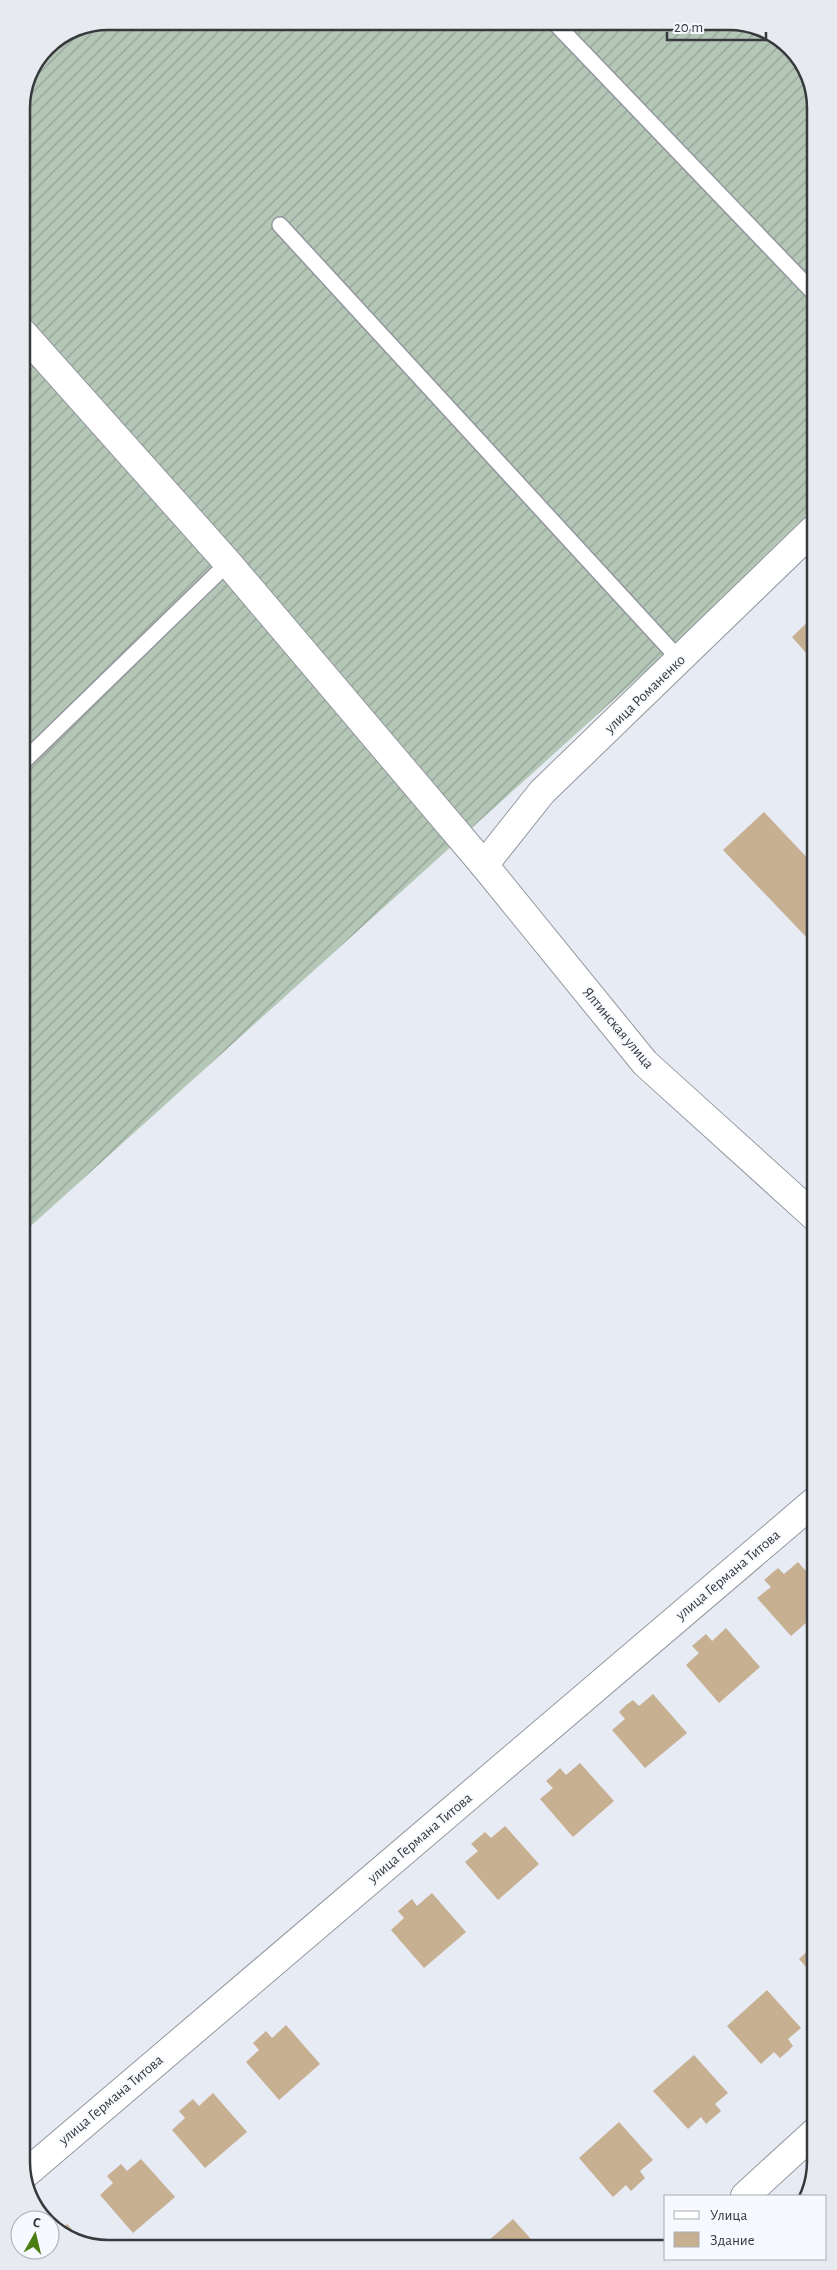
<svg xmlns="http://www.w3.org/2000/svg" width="837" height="2270" font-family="'Alegreya Sans',sans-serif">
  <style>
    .garden { fill: url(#garden-furrows) }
    .building { fill: #c7af92 }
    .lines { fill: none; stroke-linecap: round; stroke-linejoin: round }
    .lane-casing { stroke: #93979e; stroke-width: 18 }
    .street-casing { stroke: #93979e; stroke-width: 30 }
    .lane { stroke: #fff; stroke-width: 15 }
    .street { stroke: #fff; stroke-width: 28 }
    .labels { text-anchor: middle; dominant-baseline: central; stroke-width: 4; stroke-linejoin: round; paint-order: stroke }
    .street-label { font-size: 15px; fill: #37393c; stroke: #f6f9fe }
    .rim { fill: none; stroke: #37393c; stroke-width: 2.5 }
  </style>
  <defs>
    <pattern id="garden-furrows" width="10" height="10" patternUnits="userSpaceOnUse" patternTransform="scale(1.25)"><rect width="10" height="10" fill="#b4c6b6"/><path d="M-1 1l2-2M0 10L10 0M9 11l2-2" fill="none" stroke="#93a295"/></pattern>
  </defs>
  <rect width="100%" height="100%" fill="#e7ecf4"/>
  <!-- garden -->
  <polygon class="garden" points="735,21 782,39 813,85 813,520 23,1233 21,102 47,46 75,28"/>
  <!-- building -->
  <g class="building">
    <polygon points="813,588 813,600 807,594"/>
    <polygon points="813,617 814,626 814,662 792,637"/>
    <polygon points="764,812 814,865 814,937 810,941 723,850"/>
    <polygon points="798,1562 815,1581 815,1615 791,1636 757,1598 771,1587 764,1580 778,1568 784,1574"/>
    <polygon points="726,1628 760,1667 719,1703 686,1665 699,1653 692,1646 706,1634 712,1641"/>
    <polygon points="653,1694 687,1733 645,1768 612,1730 625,1719 619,1712 626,1705 633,1700 639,1706"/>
    <polygon points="580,1763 614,1801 573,1837 540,1799 553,1788 546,1781 554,1774 560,1768 566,1775"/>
    <polygon points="505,1826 539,1864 498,1900 465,1862 478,1851 471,1844 485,1832 491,1838"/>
    <polygon points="432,1893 466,1932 424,1968 391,1930 404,1918 398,1911 412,1899 417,1906"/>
    <polygon points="815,1944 815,1977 799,1959"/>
    <polygon points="767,1990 801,2028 788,2039 793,2046 787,2052 780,2058 774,2052 761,2064 727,2026"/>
    <polygon points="286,2025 320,2064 279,2100 246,2062 259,2050 253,2043 266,2031 272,2038"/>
    <polygon points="694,2055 728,2093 715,2104 721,2111 706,2124 701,2117 688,2129 653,2091"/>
    <polygon points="213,2093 247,2132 205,2168 172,2130 185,2118 179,2111 193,2099 199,2106"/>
    <polygon points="619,2122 653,2160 640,2171 645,2178 631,2191 626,2185 613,2197 579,2158"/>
    <polygon points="141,2159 175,2197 133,2233 100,2195 113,2183 107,2176 121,2164 127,2171"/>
    <polygon points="513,2219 538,2247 481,2247"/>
    <polygon points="67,2224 83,2241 58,2232"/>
  </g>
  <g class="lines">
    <defs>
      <g id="lane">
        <polyline points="555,23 813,292"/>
        <polyline points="280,225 680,660"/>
        <polyline points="22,763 228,563"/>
      </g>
      <g id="street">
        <polyline points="22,332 228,563 484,865 645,1063 814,1216"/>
        <polyline points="484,865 542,792 813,530"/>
        <polyline points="24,2175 815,1501"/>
        <polyline points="745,2196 816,2131"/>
      </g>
    </defs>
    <!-- lane casing -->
    <use href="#lane" class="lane-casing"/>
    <!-- street casing -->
    <use href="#street" class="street-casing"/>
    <!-- lane -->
    <use href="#lane" class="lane"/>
    <!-- street -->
    <use href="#street" class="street"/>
  </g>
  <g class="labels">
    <!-- street labels -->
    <g class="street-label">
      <text transform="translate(645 694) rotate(-44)">улица Романенко</text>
      <text transform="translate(618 1028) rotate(50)">Ялтинская улица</text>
      <text transform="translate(728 1575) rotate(-40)">улица Германа Титова</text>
      <text transform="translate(420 1838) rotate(-40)">улица Германа Титова</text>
      <text transform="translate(111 2100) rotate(-40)">улица Германа Титова</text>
    </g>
  </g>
  <!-- crop -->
  <path d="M0 0H837V2270H0ZM108 30H729A78 78 0 0 1 807 108V2162A78 78 0 0 1 729 2240H108A78 78 0 0 1 30 2162V108A78 78 0 0 1 108 30Z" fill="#e7eaee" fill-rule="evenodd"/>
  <path class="rim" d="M108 30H729A78 78 0 0 1 807 108V2162A78 78 0 0 1 729 2240H108A78 78 0 0 1 30 2162V108A78 78 0 0 1 108 30Z"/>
  <!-- legend -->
  <rect x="664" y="2195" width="162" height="65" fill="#f6f9fe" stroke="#aaacb0"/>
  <rect x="674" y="2211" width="25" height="8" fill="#ffffff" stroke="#aaacb0"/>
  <text x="710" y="2220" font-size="15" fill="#37393c">Улица</text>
  <rect x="674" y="2232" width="25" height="15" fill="#c7af92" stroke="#aaacb0"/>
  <text x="710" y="2245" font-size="15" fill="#37393c">Здание</text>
  <!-- north arrow -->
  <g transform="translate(35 2235) rotate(8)"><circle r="24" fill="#f6f9fe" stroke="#aaacb0"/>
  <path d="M0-4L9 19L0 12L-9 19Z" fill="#4b7e11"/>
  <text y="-8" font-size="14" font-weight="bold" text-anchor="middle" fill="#37393c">С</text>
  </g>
  <!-- scale -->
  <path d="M667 32v8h99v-8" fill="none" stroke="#37393c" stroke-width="2.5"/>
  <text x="674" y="32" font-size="15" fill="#37393c" stroke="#f6f9fe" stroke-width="4" paint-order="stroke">20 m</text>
</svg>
